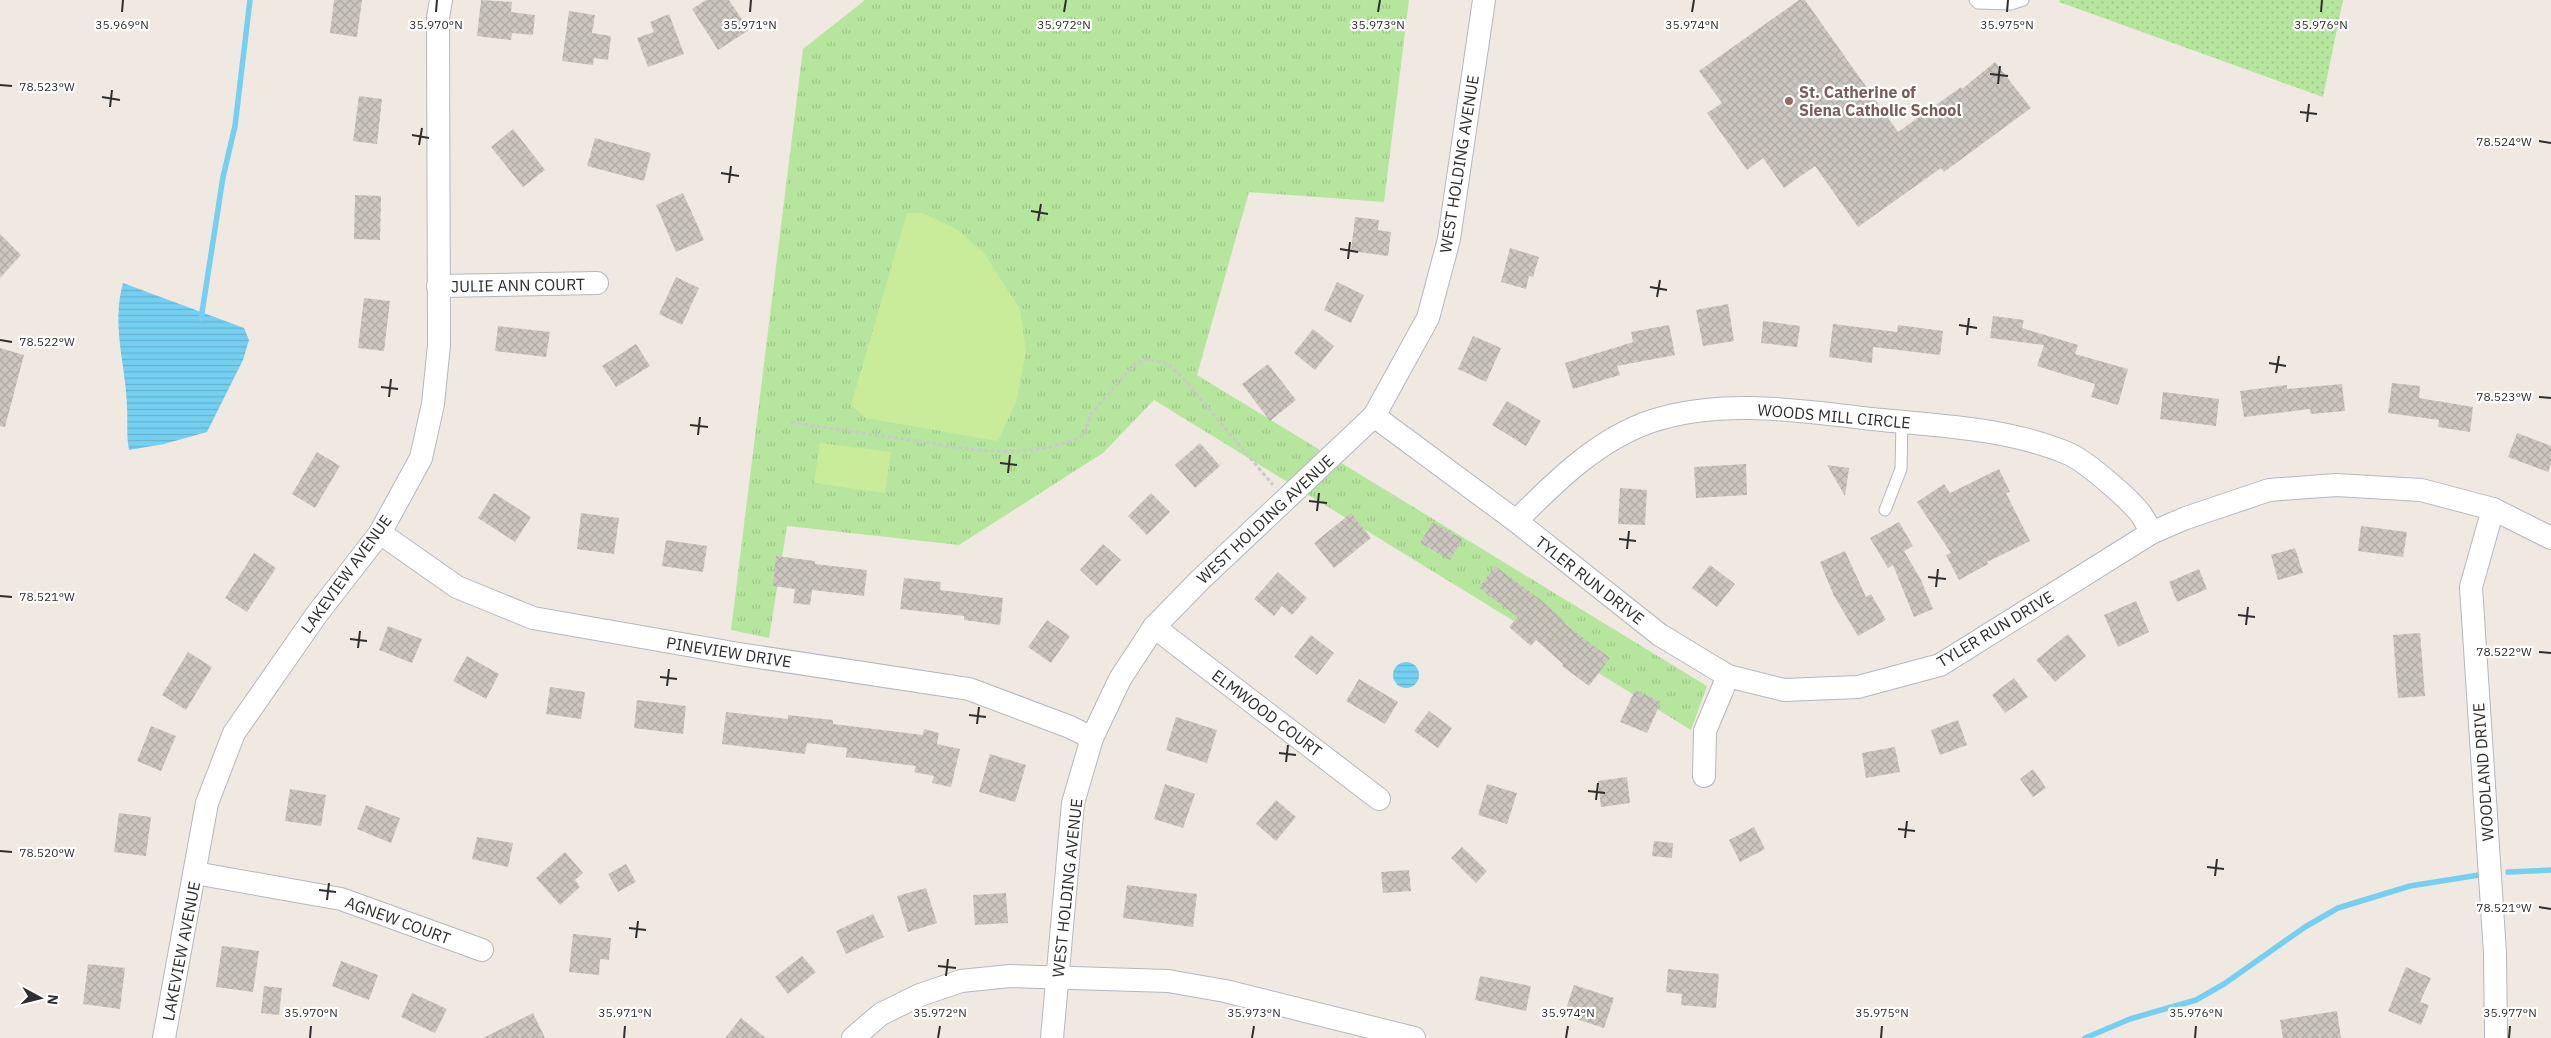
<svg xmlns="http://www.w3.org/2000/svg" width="2551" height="1038" font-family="'IBM Plex Sans',sans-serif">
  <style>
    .grass { fill: url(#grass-dots) }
    .park { fill: url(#park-tufts) }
    .pitch { fill: #c9ec9a }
    .water { fill: url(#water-rules) }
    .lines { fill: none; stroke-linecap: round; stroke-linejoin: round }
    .stream { stroke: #75cff0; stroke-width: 5.5 }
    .building { fill: url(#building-cross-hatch) }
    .service-casing { stroke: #b4b7c1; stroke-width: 13 }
    .minor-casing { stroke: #b4b7c1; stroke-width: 24 }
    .path { stroke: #c9c9c9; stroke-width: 3; stroke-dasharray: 4 2.5; stroke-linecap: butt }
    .service { stroke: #fff; stroke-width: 11 }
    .minor { stroke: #fff; stroke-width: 22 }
    .ticks { fill: none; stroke: #2e2e2e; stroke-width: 2 }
    .education-dot { fill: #8d6e63; stroke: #fff; stroke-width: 2 }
    .labels { text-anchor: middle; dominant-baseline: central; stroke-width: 4.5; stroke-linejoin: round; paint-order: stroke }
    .education-label { font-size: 16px; font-weight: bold; fill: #785e54; stroke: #fff; text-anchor: start }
    .street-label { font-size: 16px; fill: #2e2e2e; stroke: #fff }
    .ticks-label { font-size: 12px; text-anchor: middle; fill: #2e2e2e; stroke: #fff; stroke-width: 4.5; stroke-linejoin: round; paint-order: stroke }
  </style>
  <defs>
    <pattern id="grass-dots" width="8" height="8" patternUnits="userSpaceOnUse" patternTransform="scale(1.25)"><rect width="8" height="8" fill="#b6e59e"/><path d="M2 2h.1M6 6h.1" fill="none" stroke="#9dc588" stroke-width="1.8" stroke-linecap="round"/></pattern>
    <pattern id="park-tufts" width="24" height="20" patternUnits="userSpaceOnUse" patternTransform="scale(1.25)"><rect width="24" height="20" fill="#b6e59e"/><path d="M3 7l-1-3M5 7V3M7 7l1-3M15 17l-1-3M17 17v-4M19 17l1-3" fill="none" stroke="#9dc588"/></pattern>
    <pattern id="water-rules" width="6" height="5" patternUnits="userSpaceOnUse" patternTransform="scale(1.25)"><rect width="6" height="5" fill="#75cff0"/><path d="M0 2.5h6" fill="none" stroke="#66b2ce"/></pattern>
    <pattern id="building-cross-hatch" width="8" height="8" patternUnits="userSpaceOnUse" patternTransform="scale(1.25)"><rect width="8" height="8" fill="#cbc7bf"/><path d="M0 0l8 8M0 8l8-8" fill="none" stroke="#afaba4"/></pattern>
  </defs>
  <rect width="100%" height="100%" fill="#efe9e1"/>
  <!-- grass -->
  <polygon class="grass" points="2060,0 2343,0 2323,97 2059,2"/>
  <!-- park -->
  <polygon class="park" points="865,0 1409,0 1384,202 1249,192 1197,375 1707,686 1691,730 1154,400 1103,453 959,545 787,526 769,638 731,630 803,49"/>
  <!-- pitch -->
  <g class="pitch">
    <polygon points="907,213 922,213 958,230 984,253 1020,309 1026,352 1016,402 998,441 866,418 851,405"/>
    <polygon points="820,443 891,452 885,493 814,483"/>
  </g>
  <!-- water -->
  <g class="water">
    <path d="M123,283L244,328L249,340L243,360L207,432L164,444L129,450C126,435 128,422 127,407C126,365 111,326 123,283Z"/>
    <circle cx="1406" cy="675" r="13"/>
  </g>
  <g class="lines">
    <!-- stream -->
    <g class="stream">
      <polyline points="201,319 223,177 235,126 250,0"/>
      <polyline points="2508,872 2551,870"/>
      <polyline points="2085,1038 2130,1019 2196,1000 2224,984 2305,927 2338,908 2410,886 2479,875"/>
    </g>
  </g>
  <!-- building -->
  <g class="building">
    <polygon points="334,0 362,0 357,37 330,33"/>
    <polygon points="481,0 512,2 511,12 535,15 533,35 512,33 511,40 477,36"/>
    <polygon points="706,0 729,0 749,30 718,50 692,9"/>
    <polygon points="1799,0 1805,0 1898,132 1961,87 1962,89 1995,62 2031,108 1944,172 1941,168 1858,227 1815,166 1784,188 1763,158 1747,170 1707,113 1722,103 1699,71"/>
    <polygon points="569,11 595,15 592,33 611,36 608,60 594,58 593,65 562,61"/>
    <polygon points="669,14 684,54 648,67 637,38 654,32 650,22"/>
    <polygon points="359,96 382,99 377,144 353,141"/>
    <polygon points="513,129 545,170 523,187 491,147"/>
    <polygon points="595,138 651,153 644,181 587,166"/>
    <polygon points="683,193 704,240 676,252 656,205"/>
    <polygon points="355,195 381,196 380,240 354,239"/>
    <polygon points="1355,217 1379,220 1378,230 1391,232 1388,256 1351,251"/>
    <polygon points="0,234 21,255 0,278"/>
    <polygon points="1510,248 1539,257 1533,277 1529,276 1526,289 1501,282"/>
    <polygon points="676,277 699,288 682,325 659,314"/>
    <polygon points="1337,282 1364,295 1351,323 1324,310"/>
    <polygon points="364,298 390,301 384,351 358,348"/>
    <polygon points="1728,304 1734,341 1703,346 1696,310"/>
    <polygon points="1993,316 2024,320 2022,328 2078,345 2075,354 2128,369 2118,405 2091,397 2095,384 2037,366 2044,345 1990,338"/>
    <polygon points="1763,321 1800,326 1797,347 1761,343"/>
    <polygon points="1833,324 1897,332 1898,325 1943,331 1940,355 1873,347 1872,363 1829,357"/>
    <polygon points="1669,325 1675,355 1617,366 1620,375 1573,389 1565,363 1633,342 1631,332"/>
    <polygon points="498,326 550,332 546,357 495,351"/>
    <polygon points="1313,329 1334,346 1315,370 1294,353"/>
    <polygon points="1473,336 1501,348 1486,382 1458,369"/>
    <polygon points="636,344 650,366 616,387 602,366"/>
    <polygon points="0,348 24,355 5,427 0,426"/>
    <polygon points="1268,364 1296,400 1270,421 1242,384"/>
    <polygon points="2392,383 2420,386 2419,398 2473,407 2470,432 2438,427 2439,420 2388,413"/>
    <polygon points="2342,384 2345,411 2311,414 2310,409 2244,417 2240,391 2287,385 2287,389"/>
    <polygon points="2163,392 2219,399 2216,426 2160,419"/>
    <polygon points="1507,401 1541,421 1526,446 1492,425"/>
    <polygon points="2517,433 2551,446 2551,464 2548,472 2508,457"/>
    <polygon points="1200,443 1220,466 1195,488 1175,465"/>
    <polygon points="317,452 340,466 315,508 292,494"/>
    <polygon points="1746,464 1747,495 1696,498 1694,467"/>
    <polygon points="1827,465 1849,468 1845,496"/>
    <polygon points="1999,469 2010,492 2006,493 2030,541 1987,562 1988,564 1959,580 1946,555 1951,553 1917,502 1944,484 1950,493"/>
    <polygon points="1620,488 1647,490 1645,525 1618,524"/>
    <polygon points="494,493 531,517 515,542 478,518"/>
    <polygon points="1151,493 1170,512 1147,535 1128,516"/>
    <polygon points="581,513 619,518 614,554 577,549"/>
    <polygon points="1351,513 1371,538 1334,568 1314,543"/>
    <polygon points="1433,522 1462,539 1450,560 1420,543"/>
    <polygon points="1899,522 1913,546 1904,551 1921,580 1933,609 1914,617 1893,565 1888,568 1870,538"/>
    <polygon points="2361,526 2407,532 2403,557 2358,551"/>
    <polygon points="666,540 707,546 703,572 662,566"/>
    <polygon points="1103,544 1121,560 1097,586 1080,570"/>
    <polygon points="2295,548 2303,573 2278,580 2271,555"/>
    <polygon points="1845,551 1866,597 1871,594 1886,620 1858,636 1834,596 1820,562"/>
    <polygon points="254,553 276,568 247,612 225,598"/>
    <polygon points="776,556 815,561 815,564 867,570 864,596 812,590 810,605 793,603 795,589 773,586"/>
    <polygon points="1710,565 1735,584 1717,607 1692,588"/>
    <polygon points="1495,566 1541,600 1566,623 1565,624 1610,658 1589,686 1562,666 1563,664 1536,640 1531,646 1509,627 1518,617 1479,588"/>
    <polygon points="2199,569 2207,589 2177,602 2169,582"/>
    <polygon points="1278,572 1307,598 1292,615 1282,606 1274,616 1254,599"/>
    <polygon points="904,578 941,582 940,590 1003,598 1000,625 964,620 964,616 900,609"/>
    <polygon points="2136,601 2149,632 2118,647 2104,615"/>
    <polygon points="1047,620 1070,636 1051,663 1028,647"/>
    <polygon points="388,626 422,639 412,663 379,650"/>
    <polygon points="2420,633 2425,696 2398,698 2393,635"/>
    <polygon points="2068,634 2086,656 2055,682 2036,660"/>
    <polygon points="1311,635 1334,653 1317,675 1294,657"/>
    <polygon points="188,652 212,667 186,710 162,695"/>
    <polygon points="467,656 499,674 486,699 453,681"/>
    <polygon points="2014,678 2028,697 2005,713 1992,695"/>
    <polygon points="1359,679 1398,702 1385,724 1346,701"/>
    <polygon points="550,687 585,692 581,719 546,714"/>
    <polygon points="1635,690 1661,702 1647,733 1620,722"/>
    <polygon points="637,700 686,706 683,734 634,728"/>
    <polygon points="1429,711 1452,728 1438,748 1414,731"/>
    <polygon points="726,712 788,719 788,715 833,720 833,724 923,735 924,729 939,733 937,744 960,749 951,787 932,783 934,776 914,772 916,766 846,757 847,748 807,743 805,754 722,744"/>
    <polygon points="1176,717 1217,730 1207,763 1166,750"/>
    <polygon points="1958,720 1967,745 1940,755 1931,730"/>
    <polygon points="151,726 176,736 161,771 137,761"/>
    <polygon points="1895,747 1900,772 1866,778 1862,753"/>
    <polygon points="990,754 1026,765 1015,802 979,792"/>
    <polygon points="2033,769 2046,788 2033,797 2020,779"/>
    <polygon points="1627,777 1630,803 1601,807 1598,781"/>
    <polygon points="1165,784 1195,794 1183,828 1154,819"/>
    <polygon points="1487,784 1517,793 1507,824 1478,815"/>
    <polygon points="290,789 326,795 321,826 285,821"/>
    <polygon points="1276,800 1296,817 1276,841 1256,824"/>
    <polygon points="366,805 400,818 391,843 357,829"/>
    <polygon points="119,813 151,817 146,856 114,852"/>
    <polygon points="1754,827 1765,849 1740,862 1729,840"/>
    <polygon points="477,837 513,843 508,867 472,859"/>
    <polygon points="1654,841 1673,843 1672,858 1652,856"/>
    <polygon points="1462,847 1487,871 1476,883 1451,858"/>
    <polygon points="565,852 583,873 575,880 580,887 560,905 536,878"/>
    <polygon points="626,864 636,882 618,892 608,874"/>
    <polygon points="1409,870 1411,891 1383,893 1381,872"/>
    <polygon points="1127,885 1197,894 1193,927 1123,918"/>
    <polygon points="926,888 937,923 908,932 897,896"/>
    <polygon points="1006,893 1008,923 975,925 973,895"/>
    <polygon points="873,914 884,937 846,954 836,931"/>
    <polygon points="573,934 611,938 609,960 600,959 599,975 569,972"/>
    <polygon points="222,946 259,951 253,992 216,987"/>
    <polygon points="802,956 816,972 788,994 775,977"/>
    <polygon points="341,961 378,975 369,1000 332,986"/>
    <polygon points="88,964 125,968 120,1009 83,1004"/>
    <polygon points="2406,967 2431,978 2420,1002 2429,1005 2421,1025 2388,1011"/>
    <polygon points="1668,969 1719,974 1716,1008 1681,1005 1682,994 1666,992"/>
    <polygon points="1480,976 1531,986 1526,1011 1475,1000"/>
    <polygon points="1574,985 1614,998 1604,1028 1564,1015"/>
    <polygon points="264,986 282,988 279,1015 261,1013"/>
    <polygon points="412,993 447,1009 435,1033 401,1017"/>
    <polygon points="2337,1011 2341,1038 2283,1038 2280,1020"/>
    <polygon points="533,1013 545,1038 483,1038"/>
    <polygon points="741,1018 766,1038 725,1038"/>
  </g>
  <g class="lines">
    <defs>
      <g id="service">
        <polyline points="1975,0 1978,3 2011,4 2023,0"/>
        <polyline points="1885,510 1901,469 1902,422"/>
      </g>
      <g id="minor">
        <polyline points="438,286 597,283"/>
        <polyline points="1374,416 1516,521 1660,635 1728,676 1784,690 1858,687 1940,665 2151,533 2186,518 2269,490 2336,485 2421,490 2493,509 2551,538"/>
        <polyline points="2493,509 2471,587 2495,953 2496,1038"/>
        <path d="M1516,521C1556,481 1598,439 1652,421C1726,397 1807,412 1882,420C1944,426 2009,429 2067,453C2085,460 2128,498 2140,513C2145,519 2148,527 2151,533"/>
        <polyline points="380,533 457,587 533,618 739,654 969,689 1070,727 1092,738"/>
        <polyline points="1154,627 1379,799"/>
        <polyline points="1704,776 1705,731 1728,676"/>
        <polyline points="195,873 341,899 482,950"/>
        <polyline points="164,1038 207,803 234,733 317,614 380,533 421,458 433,404 439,345 438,18 441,0"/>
        <polyline points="853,1038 881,1014 920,995 961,981 1010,976 1168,981 1225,991 1414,1038"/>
        <polyline points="1052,1038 1073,803 1092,738 1120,679 1154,627 1200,580 1374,416 1428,318 1449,239 1484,0"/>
      </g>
    </defs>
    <!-- service casing -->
    <use href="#service" class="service-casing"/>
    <!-- minor casing -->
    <use href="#minor" class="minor-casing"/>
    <!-- path -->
    <path class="path" d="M791,422C828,428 866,434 904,439C963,448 1028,463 1084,435L1090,415L1133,366L1144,359L1167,363L1182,377L1273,485"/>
    <!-- service -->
    <use href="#service" class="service"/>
    <!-- minor -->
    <use href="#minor" class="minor"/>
  </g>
  <!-- ticks -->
  <path class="ticks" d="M122,12L123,0M436,12L437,0M750,12L751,0M1064,12L1066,0M1378,12L1380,0M1692,12L1694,0M2007,12L2008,0M2321,12L2322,0M1990,74L2008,76M1998,84L2000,66M0,85L12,86M102,97L120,100M110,107L112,90M2300,112L2317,114M2307,122L2309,104M412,135L429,138M2539,141L2551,143M419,145L422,128M721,173L739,176M729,183L731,166M1031,211L1048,214M1038,221L1041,204M1340,249L1358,252M1348,259L1350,242M1650,287L1667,290M1657,297L1660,280M1959,325L1977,328M1967,335L1969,318M0,340L12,342M2269,363L2286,366M2276,373L2279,356M381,387L398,389M389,397L391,379M2539,397L2551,398M690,425L708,427M698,435L700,417M1000,463L1017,465M1008,473L1010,455M1309,501L1327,503M1317,511L1319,493M1619,539L1636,541M1627,549L1629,531M1928,577L1946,579M1936,587L1938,569M0,596L12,597M2238,615L2255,617M2246,625L2248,607M350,639L367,641M358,648L360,631M2539,652L2551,653M660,677L677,679M667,686L669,669M969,715L986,717M977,724L979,707M1279,753L1296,755M1286,762L1288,745M1588,791L1605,793M1596,800L1598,783M1898,829L1915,831M1905,838L1907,821M0,851L12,852M2207,867L2224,869M2215,876L2217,859M319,890L336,892M327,900L329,883M2539,907L2551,909M629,928L646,930M636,938L638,921M938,966L956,968M946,976L948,959M310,1038L311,1026M624,1038L625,1026M938,1038L940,1026M1252,1038L1254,1026M1566,1038L1568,1026M1881,1038L1882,1026M2195,1038L2196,1026M2509,1038L2510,1026"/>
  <!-- markers -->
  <circle class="education-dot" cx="1789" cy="101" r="5"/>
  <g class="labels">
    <!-- education labels -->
    <g class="education-label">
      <text x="1799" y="92">St. Catherine of<tspan x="1799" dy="18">Siena Catholic School</tspan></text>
    </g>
    <!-- street labels -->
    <g class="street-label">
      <text transform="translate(1459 164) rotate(-81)">WEST HOLDING AVENUE</text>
      <text transform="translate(518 285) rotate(-1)">JULIE ANN COURT</text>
      <text transform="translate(1834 416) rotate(5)">WOODS MILL CIRCLE</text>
      <text transform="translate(1265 519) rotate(-43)">WEST HOLDING AVENUE</text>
      <text transform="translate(346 574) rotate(-54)">LAKEVIEW AVENUE</text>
      <text transform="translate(1590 580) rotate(38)">TYLER RUN DRIVE</text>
      <text transform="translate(1995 629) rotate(-31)">TYLER RUN DRIVE</text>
      <text transform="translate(729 652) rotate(9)">PINEVIEW DRIVE</text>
      <text transform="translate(1267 713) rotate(37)">ELMWOOD COURT</text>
      <text transform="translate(2483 772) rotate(-94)">WOODLAND DRIVE</text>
      <text transform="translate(1067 888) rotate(-84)">WEST HOLDING AVENUE</text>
      <text transform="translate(398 920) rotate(20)">AGNEW COURT</text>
      <text transform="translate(181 951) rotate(-79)">LAKEVIEW AVENUE</text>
    </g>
  </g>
  <g class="ticks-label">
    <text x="122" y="29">35.969°N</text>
    <text x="436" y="29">35.970°N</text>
    <text x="750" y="29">35.971°N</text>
    <text x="1064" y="29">35.972°N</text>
    <text x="1378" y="29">35.973°N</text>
    <text x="1692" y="29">35.974°N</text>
    <text x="2007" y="29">35.975°N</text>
    <text x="2321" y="29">35.976°N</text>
    <text x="47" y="91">78.523°W</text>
    <text x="2504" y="146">78.524°W</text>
    <text x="47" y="346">78.522°W</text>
    <text x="2504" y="401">78.523°W</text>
    <text x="47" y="601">78.521°W</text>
    <text x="2504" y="656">78.522°W</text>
    <text x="47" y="857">78.520°W</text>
    <text x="2504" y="912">78.521°W</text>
    <text x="311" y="1017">35.970°N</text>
    <text x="625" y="1017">35.971°N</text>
    <text x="940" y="1017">35.972°N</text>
    <text x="1254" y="1017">35.973°N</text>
    <text x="1568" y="1017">35.974°N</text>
    <text x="1882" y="1017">35.975°N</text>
    <text x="2196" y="1017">35.976°N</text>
    <text x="2510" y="1017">35.977°N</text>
  </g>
  <!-- north arrow -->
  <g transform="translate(40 998) rotate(97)" stroke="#ffffff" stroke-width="4" paint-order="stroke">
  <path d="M0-4L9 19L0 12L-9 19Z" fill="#2e2e2e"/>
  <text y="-8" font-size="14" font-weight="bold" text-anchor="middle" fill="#2e2e2e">N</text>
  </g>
</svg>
